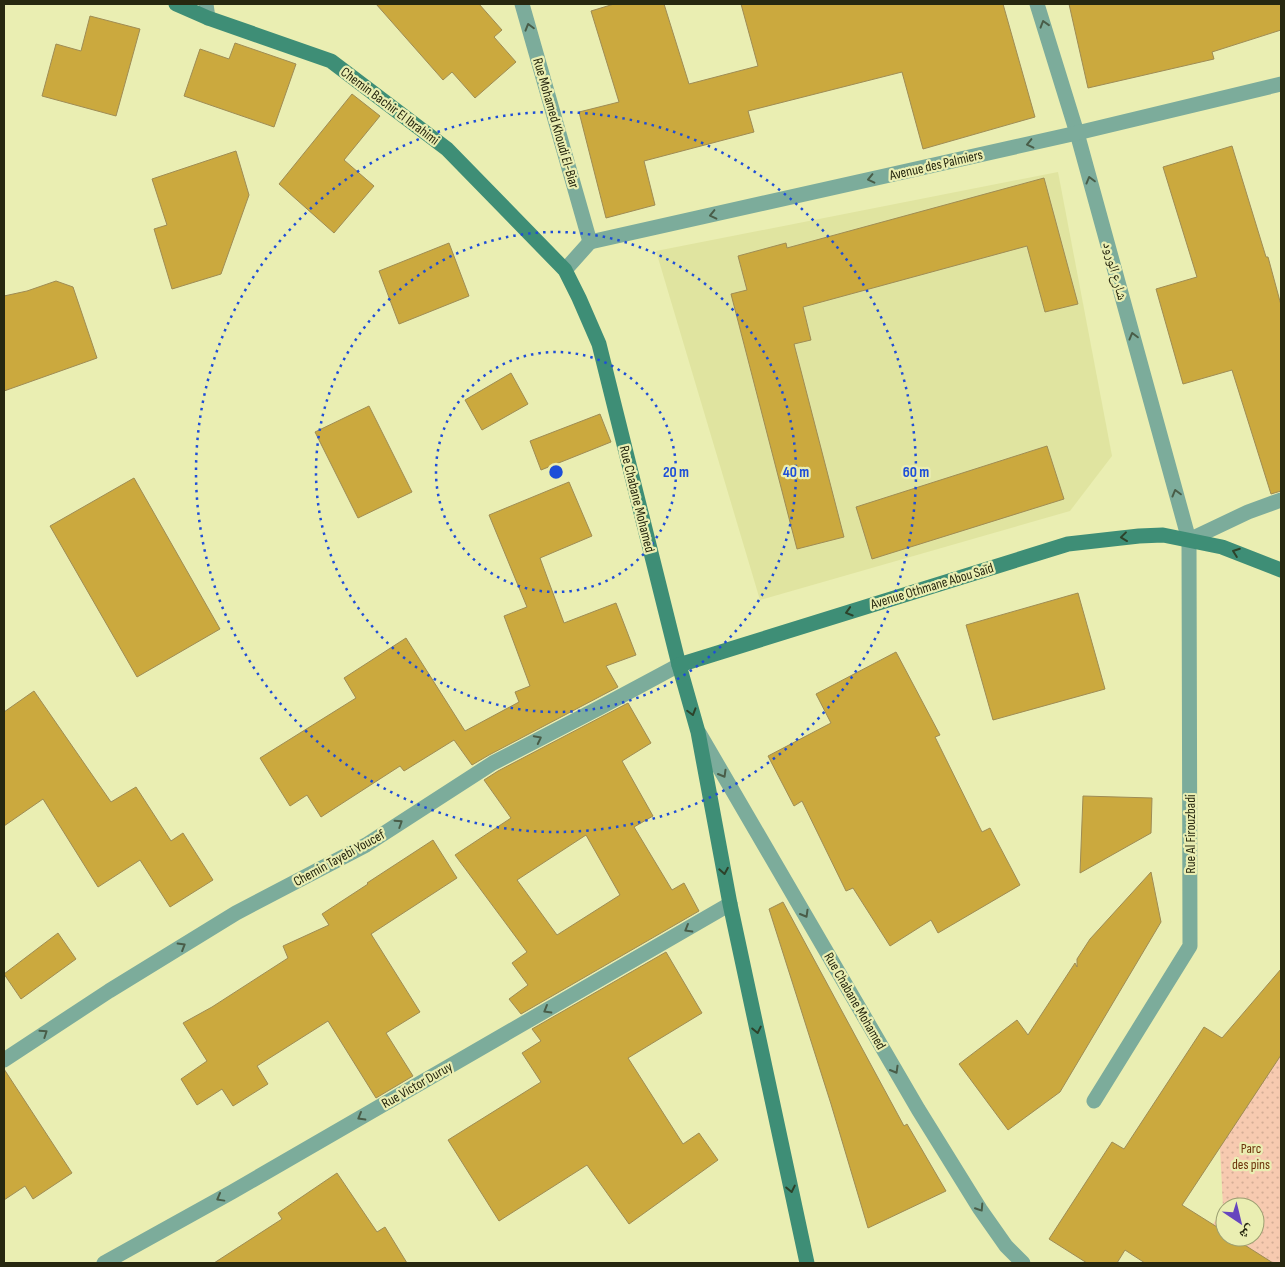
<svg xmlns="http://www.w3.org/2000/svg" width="1285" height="1267" font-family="'Sofia Sans Condensed','Noto Naskh Arabic',sans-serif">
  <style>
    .built { fill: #e0e4a0 }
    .grass { fill: url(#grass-dots); fill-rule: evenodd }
    .building { fill: #cba93e; stroke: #9f8c54; fill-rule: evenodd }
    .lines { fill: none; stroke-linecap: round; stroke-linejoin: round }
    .lane { stroke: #7cac9b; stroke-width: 15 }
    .street { stroke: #7cac9b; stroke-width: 15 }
    .secondary { stroke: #3e8e76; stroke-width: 15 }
    .oneway { stroke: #495d48 }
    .oneway2 { stroke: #2d422a }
    .ring { fill: none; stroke: #1d4ed8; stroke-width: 2.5; stroke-dasharray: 2.5 5 }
    .labels { text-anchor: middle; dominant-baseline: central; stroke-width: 4.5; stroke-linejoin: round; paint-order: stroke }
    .street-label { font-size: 14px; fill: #272810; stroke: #eaeeb2 }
    .park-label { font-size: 14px; fill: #6c340a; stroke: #eaeeb2 }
    .centre { fill: #1d4ed8; stroke: #eaeeb2; stroke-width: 2.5 }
    .ring-label { font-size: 15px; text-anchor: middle; font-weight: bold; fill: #1d4ed8; stroke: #eaeeb2; stroke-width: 4.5; stroke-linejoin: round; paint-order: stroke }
  </style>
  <defs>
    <pattern id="grass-dots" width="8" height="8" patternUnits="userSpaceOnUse" patternTransform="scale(1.25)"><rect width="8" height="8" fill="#f7cab0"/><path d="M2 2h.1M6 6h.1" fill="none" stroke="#d4ae96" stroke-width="1.8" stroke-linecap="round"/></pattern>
  </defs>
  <rect width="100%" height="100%" fill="#eaeeb2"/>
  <!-- built -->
  <polygon class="built" points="1058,172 1112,456 1070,511 760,600 656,251"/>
  <!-- grass -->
  <path class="grass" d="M1281,1032V1263H1191L1223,1207L1220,1148L1276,1053ZM1225,1207H1255V1237H1225Z"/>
  <!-- building -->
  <g class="building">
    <polygon points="376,4 479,4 502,30 494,37 516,62 475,98 452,72 443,80"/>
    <polygon points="614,4 664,4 689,84 758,66 741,4 1003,4 1035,117 923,149 902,72 748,111 754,132 644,161 655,205 606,218 579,112 619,102 591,11"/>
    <polygon points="1069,4 1281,4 1281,30 1212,52 1214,59 1088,88"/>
    <polygon points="90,16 140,29 116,116 42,96 56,44 81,51"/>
    <polygon points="235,43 296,64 274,127 184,96 200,49 229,59"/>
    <polygon points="352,94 380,116 344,160 374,186 334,233 279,184"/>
    <polygon points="1232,146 1266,257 1268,257 1281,305 1281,491 1271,494 1232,370 1183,384 1156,289 1197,277 1163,167"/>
    <polygon points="236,151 249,195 221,274 172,289 154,229 167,225 152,179"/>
    <polygon points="1044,178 1078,304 1045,312 1027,246 803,307 811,340 794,344 844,537 797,549 731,294 747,290 738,256 786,243 787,248"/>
    <polygon points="449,243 469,296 399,324 379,271"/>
    <polygon points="56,281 73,287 97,358 4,391 4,296 27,291"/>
    <polygon points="511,373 528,404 482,430 465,400"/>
    <polygon points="369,406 412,492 358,518 315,432"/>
    <polygon points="600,414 611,442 541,470 530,441"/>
    <polygon points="1047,446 1064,499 872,559 856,507"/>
    <polygon points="134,478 220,629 137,677 50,526"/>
    <polygon points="569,482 592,536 540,558 564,623 616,603 636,655 606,666 618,687 489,755 472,765 454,740 404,771 400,766 321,817 307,795 290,806 260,758 356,698 344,678 406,638 465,731 519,702 515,692 530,686 504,616 527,607 489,515"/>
    <polygon points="1078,593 1105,689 993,720 966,625"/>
    <polygon points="896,652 940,735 935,737 982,832 990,828 1020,885 938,933 931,920 890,946 853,888 846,891 802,801 794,806 768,756 831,723 816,694"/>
    <polygon points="34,691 111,802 136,787 171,841 183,833 213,880 170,907 140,860 98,887 43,799 4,826 4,712"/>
    <path d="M628,703L651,743L622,761L653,816L634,827L672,890L684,883L699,911L521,1014L509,999L528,985L512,963L527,952L455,855L511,818L484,780L498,771ZM586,835L620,895L557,935L517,880Z"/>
    <polygon points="1083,796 1152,798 1151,833 1080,873"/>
    <polygon points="433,840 457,878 371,934 420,1012 386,1033 413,1076 376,1098 328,1021 257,1066 268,1084 233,1106 222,1089 197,1105 181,1079 207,1061 183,1023 212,1007 288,958 283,946 329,925 322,914 368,884 367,883"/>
    <polygon points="1151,872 1161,922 1060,1092 1008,1130 959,1064 1017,1020 1028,1035 1075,963 1077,967 1077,959 1090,939"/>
    <polygon points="783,902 904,1126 907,1124 946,1191 868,1228 831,1104 769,909"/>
    <polygon points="58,933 76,959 21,999 4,974"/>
    <polygon points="666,952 702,1013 628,1058 683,1144 699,1133 718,1160 629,1224 587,1165 499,1221 448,1140 541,1082 522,1053 541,1041 532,1029"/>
    <polygon points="1281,969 1281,1055 1182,1205 1225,1232 1225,1237 1232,1237 1273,1263 1145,1263 1125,1250 1117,1263 1087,1263 1049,1239 1112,1142 1124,1149 1204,1027 1222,1038"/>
    <polygon points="4,1069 72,1173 33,1199 25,1186 4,1200"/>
    <polygon points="337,1173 377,1232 385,1227 407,1263 214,1263 282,1219 278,1213"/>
  </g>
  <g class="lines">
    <!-- lane -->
    <polyline class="lane" points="206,4 208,18"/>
    <!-- street -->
    <g class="street">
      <polyline points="522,4 590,242"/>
      <polyline points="1037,4 1077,133 1189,540 1190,946 1094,1101"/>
      <polyline points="590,242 1077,133 1281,84"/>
      <polyline points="565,270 590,242"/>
      <polyline points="1189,540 1248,512 1281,500"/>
      <polyline points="699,733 918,1109 980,1209 1006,1246 1023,1263"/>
      <polyline points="4,1060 109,991 236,913 366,845 493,763 599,708 679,665"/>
      <polyline points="104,1263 232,1192 730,904"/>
    </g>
    <!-- secondary -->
    <g class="secondary">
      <polyline points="176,4 208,18 331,61 447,149 565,270 579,298 599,344 679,665 698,732 730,904 807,1263"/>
      <polyline points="679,665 1068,544 1139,536 1163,535 1222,547 1281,570"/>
    </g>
  </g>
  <!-- one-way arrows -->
  <defs><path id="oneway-chevron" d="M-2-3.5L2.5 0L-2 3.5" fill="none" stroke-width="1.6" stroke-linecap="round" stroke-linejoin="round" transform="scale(1.25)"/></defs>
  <g class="oneway">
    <use href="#oneway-chevron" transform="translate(1044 24) rotate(-107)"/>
    <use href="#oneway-chevron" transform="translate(529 27) rotate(-106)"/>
    <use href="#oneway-chevron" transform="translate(1030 144) rotate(167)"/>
    <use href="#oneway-chevron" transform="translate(871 179) rotate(167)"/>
    <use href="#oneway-chevron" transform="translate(1090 180) rotate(-105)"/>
    <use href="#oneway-chevron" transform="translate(713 215) rotate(167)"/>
    <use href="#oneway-chevron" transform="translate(1133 336) rotate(-105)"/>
    <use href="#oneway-chevron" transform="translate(1176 493) rotate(-105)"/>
    <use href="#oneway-chevron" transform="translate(538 739) rotate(-27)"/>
    <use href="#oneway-chevron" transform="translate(723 774) rotate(60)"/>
    <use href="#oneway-chevron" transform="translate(399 823) rotate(-33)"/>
    <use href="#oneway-chevron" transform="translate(805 914) rotate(60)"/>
    <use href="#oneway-chevron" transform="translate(688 929) rotate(150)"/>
    <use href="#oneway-chevron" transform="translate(182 946) rotate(-31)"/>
    <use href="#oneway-chevron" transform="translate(547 1010) rotate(150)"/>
    <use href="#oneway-chevron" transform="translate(44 1033) rotate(-34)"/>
    <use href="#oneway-chevron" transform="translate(895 1070) rotate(60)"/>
    <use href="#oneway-chevron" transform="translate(361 1117) rotate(150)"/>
    <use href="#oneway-chevron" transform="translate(220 1198) rotate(151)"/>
    <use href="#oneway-chevron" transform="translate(980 1208) rotate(57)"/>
  </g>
  <g class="oneway2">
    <use href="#oneway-chevron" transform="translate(1124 537) rotate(173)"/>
    <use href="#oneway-chevron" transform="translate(1236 552) rotate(-160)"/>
    <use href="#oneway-chevron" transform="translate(849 612) rotate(163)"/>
    <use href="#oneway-chevron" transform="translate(692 712) rotate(74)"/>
    <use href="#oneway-chevron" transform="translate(724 871) rotate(80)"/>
    <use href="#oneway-chevron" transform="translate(757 1030) rotate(78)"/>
    <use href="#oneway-chevron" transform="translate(791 1189) rotate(78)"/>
  </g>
  <!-- distance rings -->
  <g class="ring">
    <circle cx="556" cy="472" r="120"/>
    <circle cx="556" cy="472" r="240"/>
    <circle cx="556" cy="472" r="360"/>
  </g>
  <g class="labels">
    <!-- street labels -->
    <g class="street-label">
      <text transform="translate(390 106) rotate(37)">Chemin Bachir El Ibrahimi</text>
      <text transform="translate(556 123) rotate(74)">Rue Mohamed Khoudi El-Biar</text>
      <text transform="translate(936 165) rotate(-13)">Avenue des Palmiers</text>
      <text transform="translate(1115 271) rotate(75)">شارع الورود</text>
      <text transform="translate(637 499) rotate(76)">Rue Chabane Mohamed</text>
      <text transform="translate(932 586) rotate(-17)">Avenue Othmane Abou Saïd</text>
      <text transform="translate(1190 834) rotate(-90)">Rue Al Firouzbadi</text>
      <text transform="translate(339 858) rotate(-29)">Chemin Tayebi Youcef</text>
      <text transform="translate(855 1001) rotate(60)">Rue Chabane Mohamed</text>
      <text transform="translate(417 1085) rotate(-30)">Rue Victor Duruy</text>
    </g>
    <!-- park labels -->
    <g class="park-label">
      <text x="1251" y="1148">Parc<tspan x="1251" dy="16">des pins</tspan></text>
    </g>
  </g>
  <circle cx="556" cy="472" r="8" class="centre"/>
  <g class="ring-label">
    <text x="676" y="477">20 m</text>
    <text x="796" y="477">40 m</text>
    <text x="916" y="477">60 m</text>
  </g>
  <!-- border -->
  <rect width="1285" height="1267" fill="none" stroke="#272810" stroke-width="10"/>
  <!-- north arrow -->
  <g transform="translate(1240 1222) rotate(145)"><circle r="24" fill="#eaeeb2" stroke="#9c9f71"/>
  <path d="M0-4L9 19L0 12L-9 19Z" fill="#6646be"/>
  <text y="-8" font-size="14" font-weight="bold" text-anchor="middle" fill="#272810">ش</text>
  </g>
</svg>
